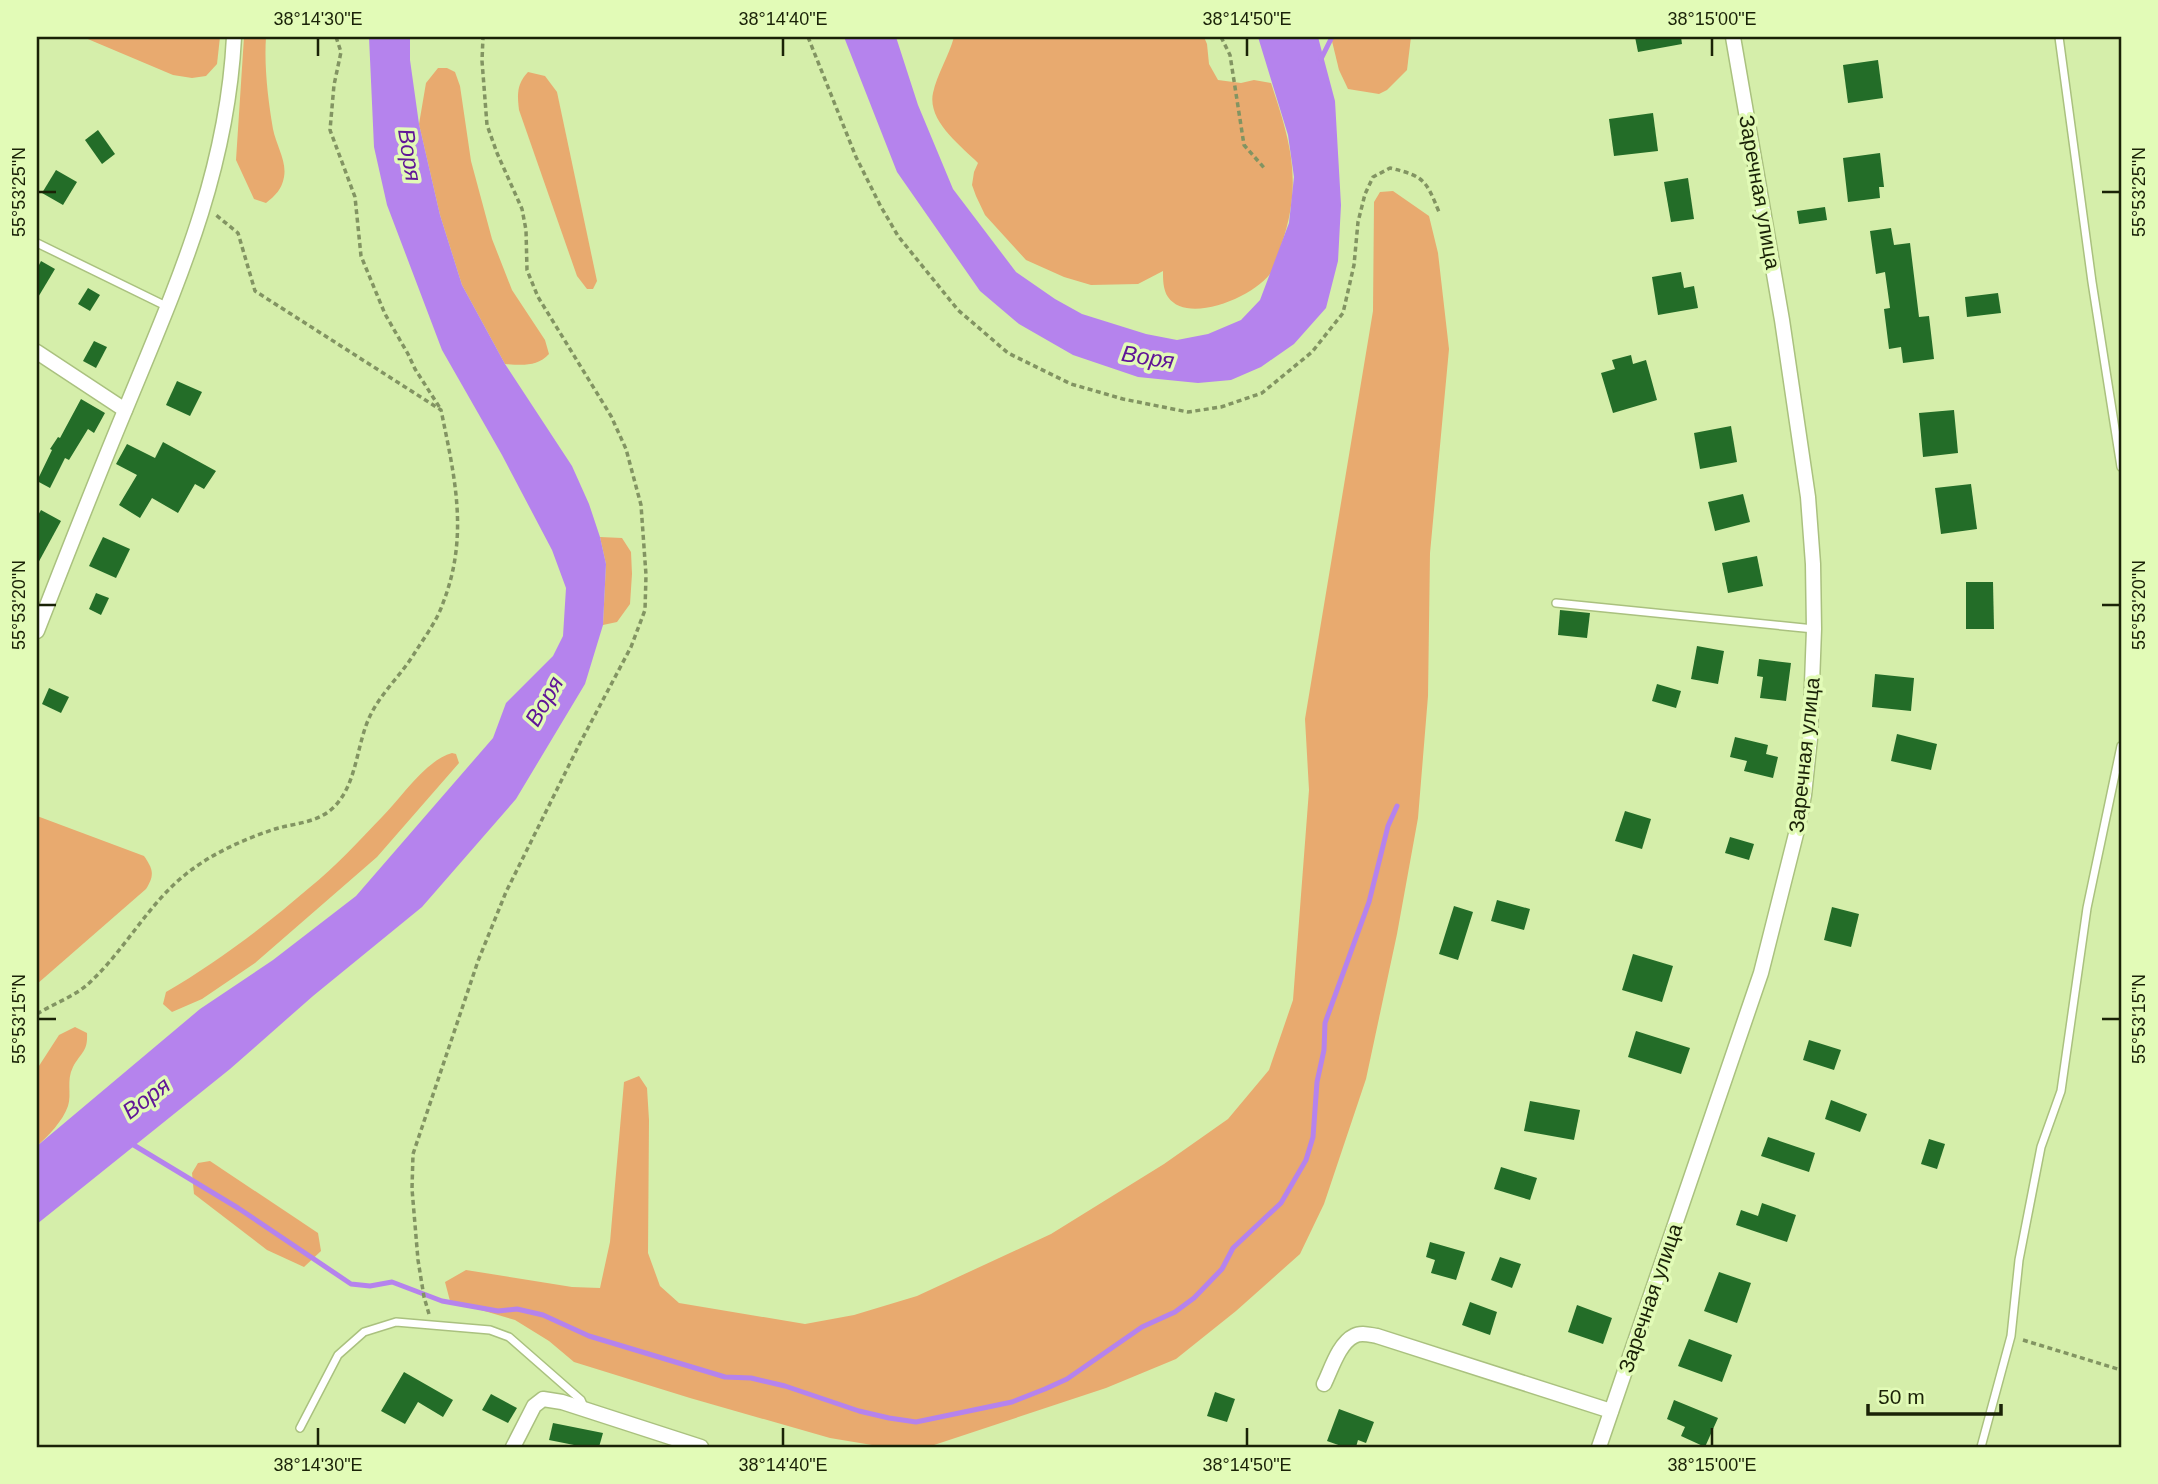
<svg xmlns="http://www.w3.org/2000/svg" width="2158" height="1484" font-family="Arial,sans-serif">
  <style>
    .green { fill: #e8aa6f }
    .water { fill: #b583ed }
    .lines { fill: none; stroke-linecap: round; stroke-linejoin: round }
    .stream { stroke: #b583ed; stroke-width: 5 }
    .building { fill: #236d28 }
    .service-casing { stroke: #aac17f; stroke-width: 10 }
    .minor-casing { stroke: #aac17f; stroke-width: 17 }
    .path { stroke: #829462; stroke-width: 3.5; stroke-dasharray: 5 3.5; stroke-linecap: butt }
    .service { stroke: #fff; stroke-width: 7 }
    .minor { stroke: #fff; stroke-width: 14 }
    .ticks { fill: none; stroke: #1a2207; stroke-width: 2.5 }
    .labels { text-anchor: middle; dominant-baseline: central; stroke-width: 7; stroke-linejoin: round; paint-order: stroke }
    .street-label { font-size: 21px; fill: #1a2207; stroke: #e2fbb7 }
    .water-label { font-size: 23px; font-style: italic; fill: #601697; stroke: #e2fbb7 }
    .neatline { fill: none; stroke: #1a2207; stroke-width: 2.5 }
    .ticks-label { font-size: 18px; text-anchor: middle; fill: #1a2207 }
  </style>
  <rect width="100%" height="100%" fill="#d5eeaa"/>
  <!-- green -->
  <g class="green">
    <polygon points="83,37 220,37 217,64 206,76 192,78 173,75"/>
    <path d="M244,37H266C264,66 268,100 273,129C276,145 287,161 284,177C282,189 275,196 266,203L254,199L236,160Z"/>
    <path d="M954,37H1204L1207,44L1209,64L1218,80L1241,83L1254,80L1271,83C1291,143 1303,183 1281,246C1278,254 1276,264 1272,271C1258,295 1188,326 1168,297C1163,290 1163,279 1163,271L1138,284L1091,285L1064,277L1026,260L985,215L976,196L972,185L974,172L978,163C961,146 927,121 933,93C937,74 949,56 954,37Z"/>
    <polygon points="1331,37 1411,37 1407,70 1387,90 1379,94 1348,89 1339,70"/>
    <path d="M438,68H447L455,72L460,86L471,161L492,239L512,290L545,340L549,354C537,367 522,365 505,364L462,285L440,215L419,124L426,83Z"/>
    <path d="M528,72L545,76L557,92L597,281L593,289H587L577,276L519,110C517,93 517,84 528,72Z"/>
    <polygon points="1393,191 1429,216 1438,253 1449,349 1430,553 1428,696 1418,818 1397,934 1366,1079 1324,1204 1300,1254 1236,1311 1176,1359 1106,1388 928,1447 884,1447 830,1438 690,1398 574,1362 549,1341 515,1320 450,1301 445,1282 466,1270 572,1287 600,1288 610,1242 624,1082 639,1076 647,1088 649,1120 648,1253 660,1286 679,1303 805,1324 854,1315 917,1296 1051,1234 1164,1164 1228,1119 1269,1070 1293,1000 1309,790 1305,719 1373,311 1374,202 1380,192"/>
    <polygon points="600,537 622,538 631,552 632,574 630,604 617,622 603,625 606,564"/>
    <path d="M452,753L456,754L459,763L377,857L255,963L202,999L172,1012L163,1004L166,992C216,963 265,926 309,888C335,867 359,841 382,817C401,798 426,760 452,753Z"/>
    <path d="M37,816L144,856C153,869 155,875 146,889L37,984Z"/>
    <path d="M75,1027L87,1033C88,1052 81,1052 73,1067C66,1080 72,1094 68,1106C63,1121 48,1136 37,1146V1069L59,1035Z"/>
    <polygon points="210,1161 318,1233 321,1251 304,1267 267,1250 194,1194 192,1173 198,1163"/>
  </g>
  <!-- water -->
  <g class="water">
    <polygon points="369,37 410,37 410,60 419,124 440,215 462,285 505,364 572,466 589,504 600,537 606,564 603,625 585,684 516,799 422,907 313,996 230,1069 37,1224 37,1146 200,1009 273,960 356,896 493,738 506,703 553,656 563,636 566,588 552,550 502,455 442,350 387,205 374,147"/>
    <polygon points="844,37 896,37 918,105 953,189 1016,272 1055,299 1082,314 1146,334 1177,340 1208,334 1241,320 1260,300 1289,223 1294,177 1288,135 1258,37 1318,37 1335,101 1341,205 1338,261 1326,308 1294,344 1261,367 1231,380 1198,383 1138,377 1073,355 1019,324 980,291 897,172"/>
  </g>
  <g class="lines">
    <!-- stream -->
    <g class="stream">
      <polyline points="1321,59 1332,37"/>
      <polyline points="132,1144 238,1208 351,1284 370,1286 392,1282 442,1301 498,1311 517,1309 543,1315 589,1336 725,1377 751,1378 785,1386 859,1411 889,1418 916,1422 1012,1402 1045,1389 1067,1379 1142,1327 1175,1312 1194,1298 1222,1269 1233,1248 1281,1203 1306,1160 1313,1137 1317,1082 1324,1050 1325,1023 1369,902 1388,826 1397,806"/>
    </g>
  </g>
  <!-- building -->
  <g class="building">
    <polygon points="1635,37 1681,37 1682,44 1638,52"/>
    <polygon points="1878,60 1883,98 1848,103 1843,65"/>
    <polygon points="1653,113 1658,151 1614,156 1609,119"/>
    <polygon points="98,130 115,154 102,164 85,140"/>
    <polygon points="1880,153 1884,187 1879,187 1880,198 1848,202 1843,158"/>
    <polygon points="56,170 77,182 63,205 42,193"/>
    <polygon points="1688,178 1694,219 1671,222 1664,182"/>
    <polygon points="1825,207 1827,220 1799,224 1797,211"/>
    <polygon points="1891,228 1894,245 1910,243 1919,317 1929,316 1934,359 1903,363 1901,347 1889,349 1884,309 1890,308 1885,272 1876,274 1870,231"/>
    <polygon points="41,261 55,269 37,299 37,269"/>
    <polygon points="1681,272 1684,288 1694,286 1698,308 1658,315 1652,277"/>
    <polygon points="88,288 100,295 90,311 78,304"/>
    <polygon points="1998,293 2001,313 1967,317 1965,297"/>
    <polygon points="94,341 107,347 96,368 83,361"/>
    <polygon points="1631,355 1633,364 1646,360 1657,400 1613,413 1601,373 1615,369 1612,360"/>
    <polygon points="177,381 202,392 190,416 166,405"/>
    <polygon points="81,399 105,413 94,433 88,429 69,460 65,458 50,488 37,481 52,450 50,449 58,437 60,438"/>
    <polygon points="1954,410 1958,453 1923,457 1919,413"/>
    <polygon points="1731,426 1737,462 1700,469 1694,433"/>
    <polygon points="163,442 216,471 204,489 195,484 178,513 152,498 140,518 119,505 137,475 116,464 127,444 155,458"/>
    <polygon points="1971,484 1977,529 1941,534 1935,488"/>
    <polygon points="1743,494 1750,522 1715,531 1708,502"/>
    <polygon points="41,510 61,521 37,565 37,517"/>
    <polygon points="103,537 130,549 116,578 89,566"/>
    <polygon points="1757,556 1763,586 1728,593 1722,563"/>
    <polygon points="1966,582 1993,582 1994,629 1966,629"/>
    <polygon points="96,593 109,598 101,615 89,609"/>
    <polygon points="1560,610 1590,613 1587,638 1558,635"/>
    <polygon points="1697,646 1724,651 1718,684 1691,679"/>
    <polygon points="1759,659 1791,663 1786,701 1760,698 1763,677 1757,676"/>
    <polygon points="1875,674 1914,678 1911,711 1872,707"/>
    <polygon points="1657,684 1681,691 1676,708 1652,701"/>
    <polygon points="49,688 69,697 61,713 42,704"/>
    <polygon points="1897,734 1937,744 1931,770 1891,761"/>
    <polygon points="1735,737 1768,745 1766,754 1778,757 1773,778 1744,771 1747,761 1730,757"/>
    <polygon points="1625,811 1651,819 1642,849 1615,841"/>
    <polygon points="1730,837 1754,844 1749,860 1725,853"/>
    <polygon points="1497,900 1530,909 1524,930 1491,921"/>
    <polygon points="1454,906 1473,912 1458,960 1439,954"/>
    <polygon points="1832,907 1859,914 1851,947 1824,940"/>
    <polygon points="1633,954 1673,966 1662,1002 1622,990"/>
    <polygon points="1636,1031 1690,1048 1681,1074 1628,1057"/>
    <polygon points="1809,1040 1841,1050 1834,1070 1803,1060"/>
    <polygon points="1831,1100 1867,1114 1860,1132 1825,1119"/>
    <polygon points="1530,1101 1580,1110 1574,1140 1524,1131"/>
    <polygon points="1768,1137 1815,1153 1809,1172 1761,1156"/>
    <polygon points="1929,1139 1945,1144 1937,1169 1921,1164"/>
    <polygon points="1501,1167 1537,1178 1530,1200 1494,1189"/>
    <polygon points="1762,1203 1796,1215 1787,1242 1736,1225 1741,1210 1758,1216"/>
    <polygon points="1430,1242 1465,1252 1456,1280 1431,1273 1435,1260 1426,1257"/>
    <polygon points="1500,1257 1521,1264 1512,1288 1491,1280"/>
    <polygon points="1719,1272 1751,1283 1737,1323 1704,1311"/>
    <polygon points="1470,1302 1497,1312 1490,1335 1462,1325"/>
    <polygon points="1577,1305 1612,1318 1603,1344 1568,1332"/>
    <polygon points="1689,1339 1732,1355 1722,1382 1678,1366"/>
    <polygon points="404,1372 453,1400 443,1417 418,1402 405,1424 381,1411"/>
    <polygon points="1215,1392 1235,1399 1227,1422 1207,1416"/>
    <polygon points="491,1394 517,1408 508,1423 482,1410"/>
    <polygon points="1674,1400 1718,1418 1705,1447 1681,1436 1685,1427 1667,1419"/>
    <polygon points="1339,1409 1374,1422 1366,1443 1358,1440 1356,1447 1344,1447 1327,1441"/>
    <polygon points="553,1423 603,1433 599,1447 584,1447 549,1440"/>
  </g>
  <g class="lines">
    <defs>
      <g id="service">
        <polyline points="2059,37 2092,282 2121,467"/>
        <polyline points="37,243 168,307"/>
        <polyline points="1556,603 1814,629"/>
        <polyline points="300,1428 338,1355 364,1332 396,1322 490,1330 509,1337 581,1400 585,1409"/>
        <polyline points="1981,1447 2011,1336 2019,1260 2041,1147 2061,1091 2087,908 2121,746"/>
      </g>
      <g id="minor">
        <polyline points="37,352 125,410"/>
        <path d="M37,631C66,557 95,482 126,408C177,284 227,174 234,37"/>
        <path d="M1324,1384C1331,1370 1339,1343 1354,1336C1361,1332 1370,1335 1377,1336L1611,1411"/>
        <polyline points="513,1447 534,1406 543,1399 562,1402 701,1447"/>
        <polyline points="1599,1447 1761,973 1798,826 1804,795 1810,738 1814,629 1813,564 1808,497 1782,320 1733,37"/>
      </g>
    </defs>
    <!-- service casing -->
    <use href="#service" class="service-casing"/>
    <!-- minor casing -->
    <use href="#minor" class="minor-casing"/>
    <!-- path -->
    <g class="path">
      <polyline points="336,37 341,52 334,85 330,130 355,197 361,256 385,314 408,354 415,369 440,408"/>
      <path d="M808,37L856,157L880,205L898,236L958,310L1008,353L1071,384L1123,399L1188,412L1221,407L1262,393L1312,352L1343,313L1354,265L1358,222L1365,194L1373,177L1390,168C1424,176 1426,180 1439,212"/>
      <polyline points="1221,37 1230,55 1244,145 1266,170"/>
      <path d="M37,1014C53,1004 73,997 87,985C124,952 147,905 186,874C211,854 244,839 275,829C295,823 318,823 334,807C358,783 356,743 371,714C382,692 401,675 414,654C424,638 437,621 443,603C469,536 455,478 441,410L255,291L238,233L216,215"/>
      <polyline points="429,1314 424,1297 418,1260 412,1189 413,1154 478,961 506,892 580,743 631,647 645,610 646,575 641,505 626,449 611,416 538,297 527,270 526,230 522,209 497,153 487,125 482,61 483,37"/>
      <polyline points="2023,1340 2121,1370"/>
    </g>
    <!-- service -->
    <use href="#service" class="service"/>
    <!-- minor -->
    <use href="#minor" class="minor"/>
  </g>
  <!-- ticks -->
  <path class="ticks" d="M318,38V56M783,38V56M1247,38V56M1712,38V56M38,192H56M2102,192H2120M38,605H56M2102,605H2120M38,1019H56M2102,1019H2120M318,1428V1446M783,1428V1446M1247,1428V1446M1712,1428V1446"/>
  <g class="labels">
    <!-- street labels -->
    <g class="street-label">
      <text transform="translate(1760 192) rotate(80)">Заречная улица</text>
      <text transform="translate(1804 755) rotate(-84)">Заречная улица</text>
      <text transform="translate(1650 1298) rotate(-71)">Заречная улица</text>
    </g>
    <!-- water labels -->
    <g class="water-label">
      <text transform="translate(410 155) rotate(81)">Воря</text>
      <text transform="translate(1148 357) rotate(9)">Воря</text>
      <text transform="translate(544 701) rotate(-60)">Воря</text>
      <text transform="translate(146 1098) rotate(-37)">Воря</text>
    </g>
  </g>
  <!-- border -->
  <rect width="2158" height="1484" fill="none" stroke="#e2fbb7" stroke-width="77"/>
  <!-- scale -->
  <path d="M1868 1404v10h133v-10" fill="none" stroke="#1a2207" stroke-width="3.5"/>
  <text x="1878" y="1404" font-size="21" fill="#1a2207" stroke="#e2fbb7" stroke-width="5" paint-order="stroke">50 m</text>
  <rect x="38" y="38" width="2082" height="1408" class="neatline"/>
  <g class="ticks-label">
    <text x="318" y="25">38°14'30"E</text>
    <text x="783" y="25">38°14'40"E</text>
    <text x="1247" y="25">38°14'50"E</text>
    <text x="1712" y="25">38°15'00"E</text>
    <text transform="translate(19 192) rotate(-90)" y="6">55°53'25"N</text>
    <text transform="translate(2139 192) rotate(-90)" y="6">55°53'25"N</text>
    <text transform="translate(19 605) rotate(-90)" y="6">55°53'20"N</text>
    <text transform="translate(2139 605) rotate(-90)" y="6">55°53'20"N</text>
    <text transform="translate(19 1019) rotate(-90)" y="6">55°53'15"N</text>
    <text transform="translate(2139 1019) rotate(-90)" y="6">55°53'15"N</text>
    <text x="318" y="1471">38°14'30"E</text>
    <text x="783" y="1471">38°14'40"E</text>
    <text x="1247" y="1471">38°14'50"E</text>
    <text x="1712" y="1471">38°15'00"E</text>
  </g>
</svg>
